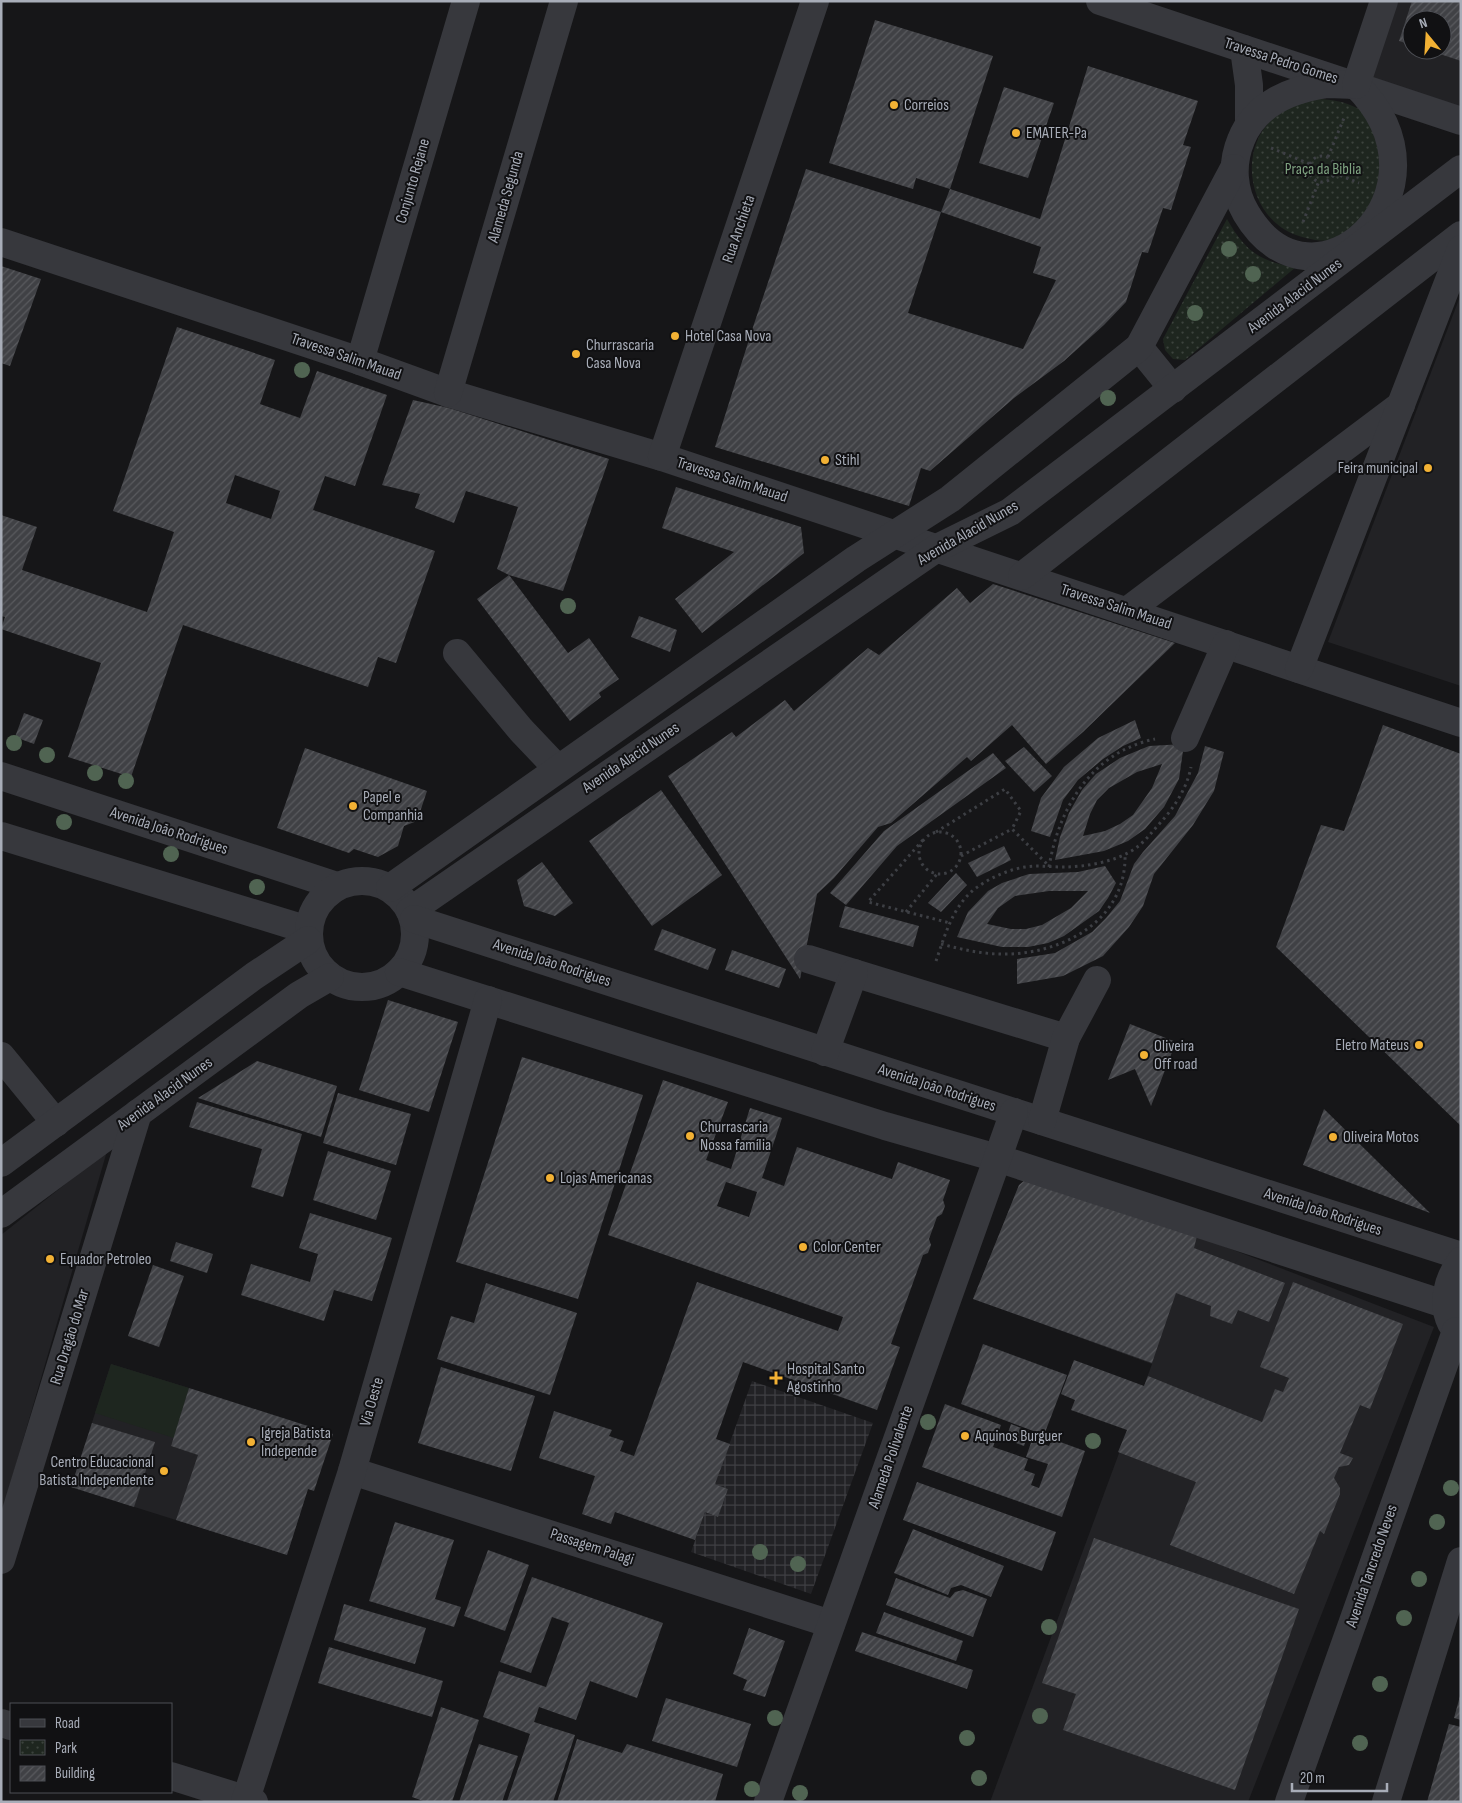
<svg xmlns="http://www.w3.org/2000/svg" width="1462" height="1803" font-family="'Sofia Sans Condensed',sans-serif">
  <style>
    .built { fill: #222225; fill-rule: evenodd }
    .industrial { fill: url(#industrial-grid) }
    .green { fill: #1e261f }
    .park { fill: url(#park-dots) }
    .building { fill: url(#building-hatch); fill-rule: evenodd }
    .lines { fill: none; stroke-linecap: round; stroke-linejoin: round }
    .path { stroke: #3d3f44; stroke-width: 3; stroke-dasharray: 2.5 4; stroke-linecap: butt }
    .minor { stroke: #37383d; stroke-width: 28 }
    .tree { fill: #506452 }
    .poi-dot { fill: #f2b134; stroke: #111113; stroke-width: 2 }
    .labels { text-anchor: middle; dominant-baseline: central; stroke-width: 4; stroke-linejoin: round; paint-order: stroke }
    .street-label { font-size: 16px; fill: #a8adb8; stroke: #111113 }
    .poi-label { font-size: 16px; fill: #a8adb8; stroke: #111113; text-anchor: start }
    .park-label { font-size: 16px; fill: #7fa381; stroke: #111113 }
  </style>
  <defs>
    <pattern id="industrial-grid" width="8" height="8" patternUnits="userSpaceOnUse" patternTransform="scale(1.25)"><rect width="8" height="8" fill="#222225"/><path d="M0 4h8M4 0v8" fill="none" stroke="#3f3f43"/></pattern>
    <pattern id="park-dots" width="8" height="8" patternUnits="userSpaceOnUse" patternTransform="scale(1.25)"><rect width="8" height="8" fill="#1e261f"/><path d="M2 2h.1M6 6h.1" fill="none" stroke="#3c433d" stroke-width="1.8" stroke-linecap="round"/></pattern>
    <pattern id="building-hatch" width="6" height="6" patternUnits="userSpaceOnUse" patternTransform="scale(1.25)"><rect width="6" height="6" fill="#404145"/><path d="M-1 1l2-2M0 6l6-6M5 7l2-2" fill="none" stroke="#595a5e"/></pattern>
  </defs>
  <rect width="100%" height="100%" fill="#161618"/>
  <!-- built -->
  <g class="built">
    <path d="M1389,1H1461V110L1363,79ZM1412,20H1442V50H1412Z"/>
    <polygon points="1461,294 1461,686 1328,642"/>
    <polygon points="107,1151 1,1516 1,1235"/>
    <polygon points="1019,1185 1197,1236 1434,1327 1248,1802 990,1802 1152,1364 973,1299"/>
    <polygon points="111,1364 189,1388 171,1446 308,1489 287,1555 71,1487"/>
  </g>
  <!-- industrial -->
  <polygon class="industrial" points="752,1381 873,1423 811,1594 691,1552 705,1512 718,1517 728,1489 715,1484"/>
  <!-- green -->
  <polygon class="green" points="111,1364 189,1388 174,1438 95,1413"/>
  <!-- park -->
  <g class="park">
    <path d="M1315,99C1340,99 1357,105 1376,121L1388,199C1377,207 1343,238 1333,240C1324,242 1314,240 1306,238C1247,226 1232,144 1282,111C1291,105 1305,102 1315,99Z"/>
    <path d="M1227,219C1245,251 1260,262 1296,267L1185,360L1173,359L1165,350L1163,339Z"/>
  </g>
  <!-- building -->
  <g class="building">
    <polygon points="1412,1 1461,1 1461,61 1428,50 1442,50 1442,20 1412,20 1412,45 1399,41"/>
    <polygon points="875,20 993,56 950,189 916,178 913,189 829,163"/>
    <polygon points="1088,66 1198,101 1183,145 1191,147 1171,210 1163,208 1148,253 1142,252 1126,302 1104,325 1064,361 1014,398 930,471 921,468 909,506 715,447 753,327 806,169 941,212 908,313 1023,349 1056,280 1033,273 1041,247 941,212 950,189 1040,219"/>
    <polygon points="1004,87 1054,103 1028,178 979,163"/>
    <polygon points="1,266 41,279 10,366 1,363"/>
    <path d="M177,327L275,360L260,404L300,418L317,371L387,395L355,486L325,476L313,510L435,551L396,663L378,657L368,687L183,625L131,777L68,757L101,663L1,629L5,617L1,616V515L37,527L22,570L147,612L174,532L113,511ZM235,475L280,491L271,519L226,503Z"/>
    <polygon points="413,400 449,408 609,459 563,591 509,575 497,569 518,507 466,491 454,523 415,508 420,494 382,485"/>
    <polygon points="676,487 801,527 804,553 702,633 675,599 734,552 662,528"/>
    <polygon points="509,575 568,653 589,638 619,679 599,693 601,697 570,721 477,599"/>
    <polygon points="993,584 1175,643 1083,732 1046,764 1012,725 971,761 967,757 891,823 878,827 834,878 817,894 800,979 668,776 732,732 736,737 785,700 794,711 868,648 879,655 957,588 970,603"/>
    <polygon points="639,616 677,630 670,652 631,637"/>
    <polygon points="24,713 43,720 34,744 15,737"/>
    <polygon points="1135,720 1141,738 1123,746 1103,759 1078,780 1063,800 1050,837 1031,831 1041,798 1064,767 1098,738"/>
    <polygon points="1383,725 1461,754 1461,1126 1276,947 1321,825 1344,831"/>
    <path d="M1184,744L1179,779L1164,807L1145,829L1128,841L1104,851L1055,860L1060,837L1069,813L1082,790L1096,774L1120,758L1149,746ZM1162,764L1152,788L1133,815L1120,824L1105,831L1083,836L1090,814L1097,800L1109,788L1137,772Z"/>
    <polygon points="1205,746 1224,752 1214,791 1193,825 1154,874 1143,906 1129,927 1103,956 1063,976 1017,984 1017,959 1055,953 1092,932 1106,918 1120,901 1134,864 1143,852 1175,816 1198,773"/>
    <polygon points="1024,747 1052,776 1034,792 1005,761"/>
    <polygon points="305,748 427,791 417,821 404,826 398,846 378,857 354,849 349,853 277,828"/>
    <polygon points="993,753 1006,768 897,846 846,905 830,893 884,831"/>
    <polygon points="661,790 722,875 652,926 589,841"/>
    <polygon points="1004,846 1011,860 977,877 968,863"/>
    <polygon points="542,862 573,903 555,916 524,906 517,880"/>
    <path d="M1105,866L1116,883L1108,898L1099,911L1064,936L1048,943L1028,947H1002L957,937L968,912L988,891L1002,883L1029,874L1078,872ZM1049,891H1088L1071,908L1042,925L1026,929H1011L987,924L998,908L1015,896Z"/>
    <polygon points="956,873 967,885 941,912 928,903"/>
    <polygon points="845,906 919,926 913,947 839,927"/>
    <polygon points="662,929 716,949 708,970 654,950"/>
    <polygon points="732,950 786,969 779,988 725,970"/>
    <polygon points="388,1000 458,1022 429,1112 359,1090"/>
    <polygon points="1130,1024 1176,1042 1151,1106 1135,1069 1108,1080"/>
    <polygon points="522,1057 643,1095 578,1299 456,1262"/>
    <polygon points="257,1061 337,1086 321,1137 198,1098"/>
    <path d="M663,1080L728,1102L706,1160L731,1169L750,1108L782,1118L762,1178L784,1186L797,1147L892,1179L898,1162L950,1180L943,1200L945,1206L942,1214L937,1217L929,1239L931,1245L928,1253L923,1255L891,1344L900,1347L877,1410L743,1362L716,1439L730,1444L715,1484L728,1489L718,1517L705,1512L695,1540L615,1512L611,1524L582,1514L595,1476L539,1458L554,1411L612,1430L609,1436L624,1441L620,1451L634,1456L697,1282L838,1331L843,1317L608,1235ZM726,1182L757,1192L749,1217L717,1206Z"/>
    <polygon points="338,1093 411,1114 396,1165 323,1143"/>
    <polygon points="197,1102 302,1134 283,1197 251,1187 262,1149 189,1127"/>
    <polygon points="1324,1109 1430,1213 1303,1165"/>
    <polygon points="328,1151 391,1171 376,1220 313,1200"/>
    <polygon points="1026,1179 1197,1236 1194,1248 1285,1283 1269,1322 1238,1310 1232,1324 1210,1316 1211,1306 1176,1293 1152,1363 973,1299 1019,1185"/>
    <polygon points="310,1213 392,1238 372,1301 334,1290 324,1321 241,1295 251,1264 310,1282 318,1254 299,1248"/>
    <polygon points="176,1242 213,1254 207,1273 170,1261"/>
    <polygon points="153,1265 184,1276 159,1347 128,1336"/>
    <polygon points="1293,1282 1403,1324 1370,1409 1360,1405 1340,1453 1353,1458 1349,1465 1339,1467 1334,1478 1340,1488 1340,1494 1324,1534 1320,1531 1294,1594 1170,1545 1196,1482 1118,1452 1127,1430 1071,1410 1075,1400 1061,1394 1074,1360 1144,1386 1148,1376 1262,1422 1275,1389 1283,1392 1289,1378 1260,1367"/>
    <polygon points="486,1283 577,1313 550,1395 437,1359 451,1316 474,1323"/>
    <polygon points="983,1344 1067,1375 1044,1435 961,1404"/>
    <polygon points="441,1367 535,1396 511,1471 418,1443"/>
    <polygon points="189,1388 333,1434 314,1491 308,1489 287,1555 176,1520 198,1455 171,1446"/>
    <polygon points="945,1404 1001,1425 993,1447 1028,1459 1024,1470 1035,1474 1031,1485 1039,1488 1048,1464 1026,1457 1032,1440 1049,1446 1052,1439 1085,1451 1062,1517 922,1467"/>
    <polygon points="92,1423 155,1442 134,1507 71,1487"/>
    <polygon points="1011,1424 1029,1431 1024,1446 1006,1439"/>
    <polygon points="917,1482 1056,1532 1042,1571 903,1520"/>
    <polygon points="395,1522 454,1540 435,1599 461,1607 454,1627 369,1601"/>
    <polygon points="913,1529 1004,1566 991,1597 961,1585 951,1588 948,1595 894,1573"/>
    <polygon points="1094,1538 1299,1609 1235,1790 1063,1730 1076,1694 1042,1683"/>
    <polygon points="488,1550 529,1565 505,1631 464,1616"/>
    <polygon points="532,1577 663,1623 637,1698 590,1681 576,1720 539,1707 534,1722 575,1735 553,1802 509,1802 507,1801 530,1734 483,1717 499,1671 546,1687 569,1623 552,1617 531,1673 500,1662"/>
    <polygon points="896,1578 950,1598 955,1592 963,1590 987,1599 973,1637 886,1605"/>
    <polygon points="344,1604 426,1628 415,1664 334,1640"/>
    <polygon points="884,1612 963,1641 956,1661 876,1633"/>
    <polygon points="749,1628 785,1641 765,1697 743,1690 747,1680 733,1674"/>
    <polygon points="862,1632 973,1670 967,1689 855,1651"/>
    <polygon points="329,1647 443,1681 432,1717 318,1683"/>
    <polygon points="1460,1696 1461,1696 1461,1720 1454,1718"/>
    <polygon points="666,1698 751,1724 737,1767 652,1741"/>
    <polygon points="441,1707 479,1720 452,1802 426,1802 412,1797"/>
    <polygon points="1449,1724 1461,1727 1461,1802 1427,1802"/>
    <polygon points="577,1739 622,1753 627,1744 723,1774 715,1802 557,1802"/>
    <polygon points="479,1744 518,1756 502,1802 459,1802"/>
  </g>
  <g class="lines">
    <!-- path -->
    <g class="path">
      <polyline points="1271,148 1310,164"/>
      <circle cx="1322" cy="169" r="13"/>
      <polyline points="1328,157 1344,118"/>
      <polyline points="1334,173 1359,183"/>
      <polyline points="1303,222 1319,181"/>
      <circle cx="940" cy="853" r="21"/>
      <polyline points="936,832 1005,789 1021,811 1012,829"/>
      <polyline points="923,840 868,902 950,923"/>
      <polyline points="961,856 1012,829 1049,866"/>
      <path d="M1049,867C1059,807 1092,752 1155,739"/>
      <polyline points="906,912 937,874"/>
      <path d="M941,944C964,950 986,955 1009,954C1067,952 1127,918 1125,854"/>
      <path d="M936,961C945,935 953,905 976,888C990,878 1007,870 1025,867C1038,865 1050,867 1063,867C1085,867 1114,862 1133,850C1144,843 1151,833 1160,823C1174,808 1187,788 1191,767"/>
    </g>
    <!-- minor -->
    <g class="minor">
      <polyline points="1100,1 1461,121"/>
      <polyline points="1244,49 1249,85 1249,123"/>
      <path d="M1328,84L1356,85C1462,190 1314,328 1246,213C1233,191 1231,164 1241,140C1255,104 1292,89 1328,84Z"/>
      <polyline points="1356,85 1384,1"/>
      <polyline points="1,242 360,361 448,393 662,457 1461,723"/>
      <polyline points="1139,347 1173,389"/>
      <polyline points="360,361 466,1"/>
      <polyline points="448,393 564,1"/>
      <polyline points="662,457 815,1"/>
      <polyline points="1022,576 1461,235"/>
      <polyline points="1127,611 1401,405"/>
      <polyline points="457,653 521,730 557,768"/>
      <polyline points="1299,669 1461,249"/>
      <polyline points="1185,738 1226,644"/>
      <polyline points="1,776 337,886"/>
      <polyline points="1,836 308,930"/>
      <circle cx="362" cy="934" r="53"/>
      <polyline points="390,888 856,559 950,499 1139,347 1234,168"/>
      <polyline points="410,911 937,548 1010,512 1461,169"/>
      <polyline points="414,919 1461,1256"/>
      <polyline points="808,959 1066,1038"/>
      <polyline points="399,972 885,1126 997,1158 1447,1305"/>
      <polyline points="825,1052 854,973"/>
      <polyline points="1,1056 56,1123"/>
      <polyline points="1042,1121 1066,1038 1097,980"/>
      <polyline points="1,1163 254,976 308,940"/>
      <polyline points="1,1214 299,995 330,977"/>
      <path d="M1451,1323C1441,1303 1448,1278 1461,1261"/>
      <polyline points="352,1471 831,1624"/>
      <polyline points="1,1560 138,1113"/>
      <polyline points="1,1723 11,1726"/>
      <polyline points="171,1776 254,1802"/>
      <polyline points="245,1802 352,1471 488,1000"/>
      <polyline points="768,1802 1014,1112"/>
      <polyline points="1289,1802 1456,1331"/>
      <polyline points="1386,1802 1461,1561"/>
    </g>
  </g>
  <!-- trees -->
  <g class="tree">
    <circle cx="1229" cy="249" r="8"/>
    <circle cx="1253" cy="274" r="8"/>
    <circle cx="1195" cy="313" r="8"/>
    <circle cx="302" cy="370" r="8"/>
    <circle cx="1108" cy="398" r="8"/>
    <circle cx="568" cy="606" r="8"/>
    <circle cx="14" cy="743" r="8"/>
    <circle cx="47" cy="755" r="8"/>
    <circle cx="95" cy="773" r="8"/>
    <circle cx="126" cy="781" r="8"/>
    <circle cx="64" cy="822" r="8"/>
    <circle cx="171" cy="854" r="8"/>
    <circle cx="257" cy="887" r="8"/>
    <circle cx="928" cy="1422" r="8"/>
    <circle cx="1093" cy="1441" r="8"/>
    <circle cx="1451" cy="1488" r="8"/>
    <circle cx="1437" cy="1522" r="8"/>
    <circle cx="760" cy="1552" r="8"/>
    <circle cx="798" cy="1564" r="8"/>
    <circle cx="1419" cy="1579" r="8"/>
    <circle cx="1404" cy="1618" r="8"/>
    <circle cx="1049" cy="1627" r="8"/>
    <circle cx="1380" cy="1684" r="8"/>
    <circle cx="1040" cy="1716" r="8"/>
    <circle cx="775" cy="1718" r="8"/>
    <circle cx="967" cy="1738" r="8"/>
    <circle cx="1360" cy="1743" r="8"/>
    <circle cx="979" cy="1778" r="8"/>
    <circle cx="752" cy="1789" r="8"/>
    <circle cx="800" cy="1793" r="8"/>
  </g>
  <!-- markers -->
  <g class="poi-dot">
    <circle cx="894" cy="105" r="5"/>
    <circle cx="1016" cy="133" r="5"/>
    <circle cx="675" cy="336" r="5"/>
    <circle cx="576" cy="354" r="5"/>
    <circle cx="825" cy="460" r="5"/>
    <circle cx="1428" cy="468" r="5"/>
    <circle cx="353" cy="806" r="5"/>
    <circle cx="1419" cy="1045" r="5"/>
    <circle cx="1144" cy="1055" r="5"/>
    <circle cx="690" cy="1136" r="5"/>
    <circle cx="1333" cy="1137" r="5"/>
    <circle cx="550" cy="1178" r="5"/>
    <circle cx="803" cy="1247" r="5"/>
    <circle cx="50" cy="1259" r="5"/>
    <path d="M773.5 1370.5h5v5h5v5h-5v5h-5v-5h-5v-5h5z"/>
    <circle cx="965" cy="1436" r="5"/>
    <circle cx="251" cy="1442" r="5"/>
    <circle cx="164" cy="1471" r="5"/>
  </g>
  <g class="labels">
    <!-- street labels -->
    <g class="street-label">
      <text transform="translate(1281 61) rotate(18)">Travessa Pedro Gomes</text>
      <text transform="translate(413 181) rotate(-74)">Conjunto Rejane</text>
      <text transform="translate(506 197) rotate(-74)">Alameda Segunda</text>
      <text transform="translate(739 229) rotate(-71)">Rua Anchieta</text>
      <text transform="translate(1295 296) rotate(-37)">Avenida Alacid Nunes</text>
      <text transform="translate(346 357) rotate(19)">Travessa Salim Mauad</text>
      <text transform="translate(732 480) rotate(18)">Travessa Salim Mauad</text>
      <text transform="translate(968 533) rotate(-30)">Avenida Alacid Nunes</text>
      <text transform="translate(1116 607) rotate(18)">Travessa Salim Mauad</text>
      <text transform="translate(631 758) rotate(-34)">Avenida Alacid Nunes</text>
      <text transform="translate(169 831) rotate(18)">Avenida João Rodrigues</text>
      <text transform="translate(552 963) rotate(18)">Avenida João Rodrigues</text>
      <text transform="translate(937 1088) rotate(18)">Avenida João Rodrigues</text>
      <text transform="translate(165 1094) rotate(-36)">Avenida Alacid Nunes</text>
      <text transform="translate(1323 1212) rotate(18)">Avenida João Rodrigues</text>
      <text transform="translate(70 1337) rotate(-73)">Rua Dragão do Mar</text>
      <text transform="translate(372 1402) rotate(-74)">Via Oeste</text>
      <text transform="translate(891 1457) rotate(-71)">Alameda Polivalente</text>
      <text transform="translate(592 1547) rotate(18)">Passagem Palagi</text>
      <text transform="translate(1372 1566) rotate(-71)">Avenida Tancredo Neves</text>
    </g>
    <!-- poi labels -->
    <g class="poi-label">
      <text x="904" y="105">Correios</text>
      <text x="1026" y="133">EMATER-Pa</text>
      <text x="685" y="336">Hotel Casa Nova</text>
      <text x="586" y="345">Churrascaria<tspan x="586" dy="18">Casa Nova</tspan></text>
      <text x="835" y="460">Stihl</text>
      <text x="1418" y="468" text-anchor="end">Feira municipal</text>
      <text x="363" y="797">Papel e<tspan x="363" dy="18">Companhia</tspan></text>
      <text x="1409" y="1045" text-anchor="end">Eletro Mateus</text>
      <text x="1154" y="1046">Oliveira<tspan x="1154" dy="18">Off road</tspan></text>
      <text x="700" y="1127">Churrascaria<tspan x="700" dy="18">Nossa família</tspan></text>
      <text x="1343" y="1137">Oliveira Motos</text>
      <text x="560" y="1178">Lojas Americanas</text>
      <text x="813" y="1247">Color Center</text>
      <text x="60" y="1259">Equador Petroleo</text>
      <text x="787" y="1369">Hospital Santo<tspan x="787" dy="18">Agostinho</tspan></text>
      <text x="261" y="1433">Igreja Batista<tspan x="261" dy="18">Independe</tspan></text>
      <text x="975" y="1436">Aquinos Burguer</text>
      <text x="154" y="1462" text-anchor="end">Centro Educacional<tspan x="154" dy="18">Batista Independente</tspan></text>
    </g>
    <!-- park labels -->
    <g class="park-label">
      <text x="1323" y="169">Praça da Biblia</text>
    </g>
  </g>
  <!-- border -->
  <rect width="1462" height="1803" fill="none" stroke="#a8adb8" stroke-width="5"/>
  <!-- legend -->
  <rect x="10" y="1703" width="162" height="90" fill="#111113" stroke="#4d4f55"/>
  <rect x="20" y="1719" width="25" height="8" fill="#37383d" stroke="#4d4f55"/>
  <text x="55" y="1728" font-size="15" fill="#a8adb8">Road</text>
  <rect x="20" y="1740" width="25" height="15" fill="url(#park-dots)" stroke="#4d4f55"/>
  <text x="55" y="1753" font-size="15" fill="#a8adb8">Park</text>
  <rect x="20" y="1766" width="25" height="15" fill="url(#building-hatch)" stroke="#4d4f55"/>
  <text x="55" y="1778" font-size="15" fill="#a8adb8">Building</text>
  <!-- north arrow -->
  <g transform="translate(1427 35) rotate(342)"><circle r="24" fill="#111113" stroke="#4d4f55"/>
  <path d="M0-4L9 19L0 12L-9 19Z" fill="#f2b134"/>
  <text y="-8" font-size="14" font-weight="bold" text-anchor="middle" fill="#a8adb8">N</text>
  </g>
  <!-- scale -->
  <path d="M1292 1783v8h95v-8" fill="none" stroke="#a8adb8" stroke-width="2.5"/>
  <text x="1300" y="1783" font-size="15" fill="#a8adb8" stroke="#111113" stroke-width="4" paint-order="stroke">20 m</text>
</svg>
